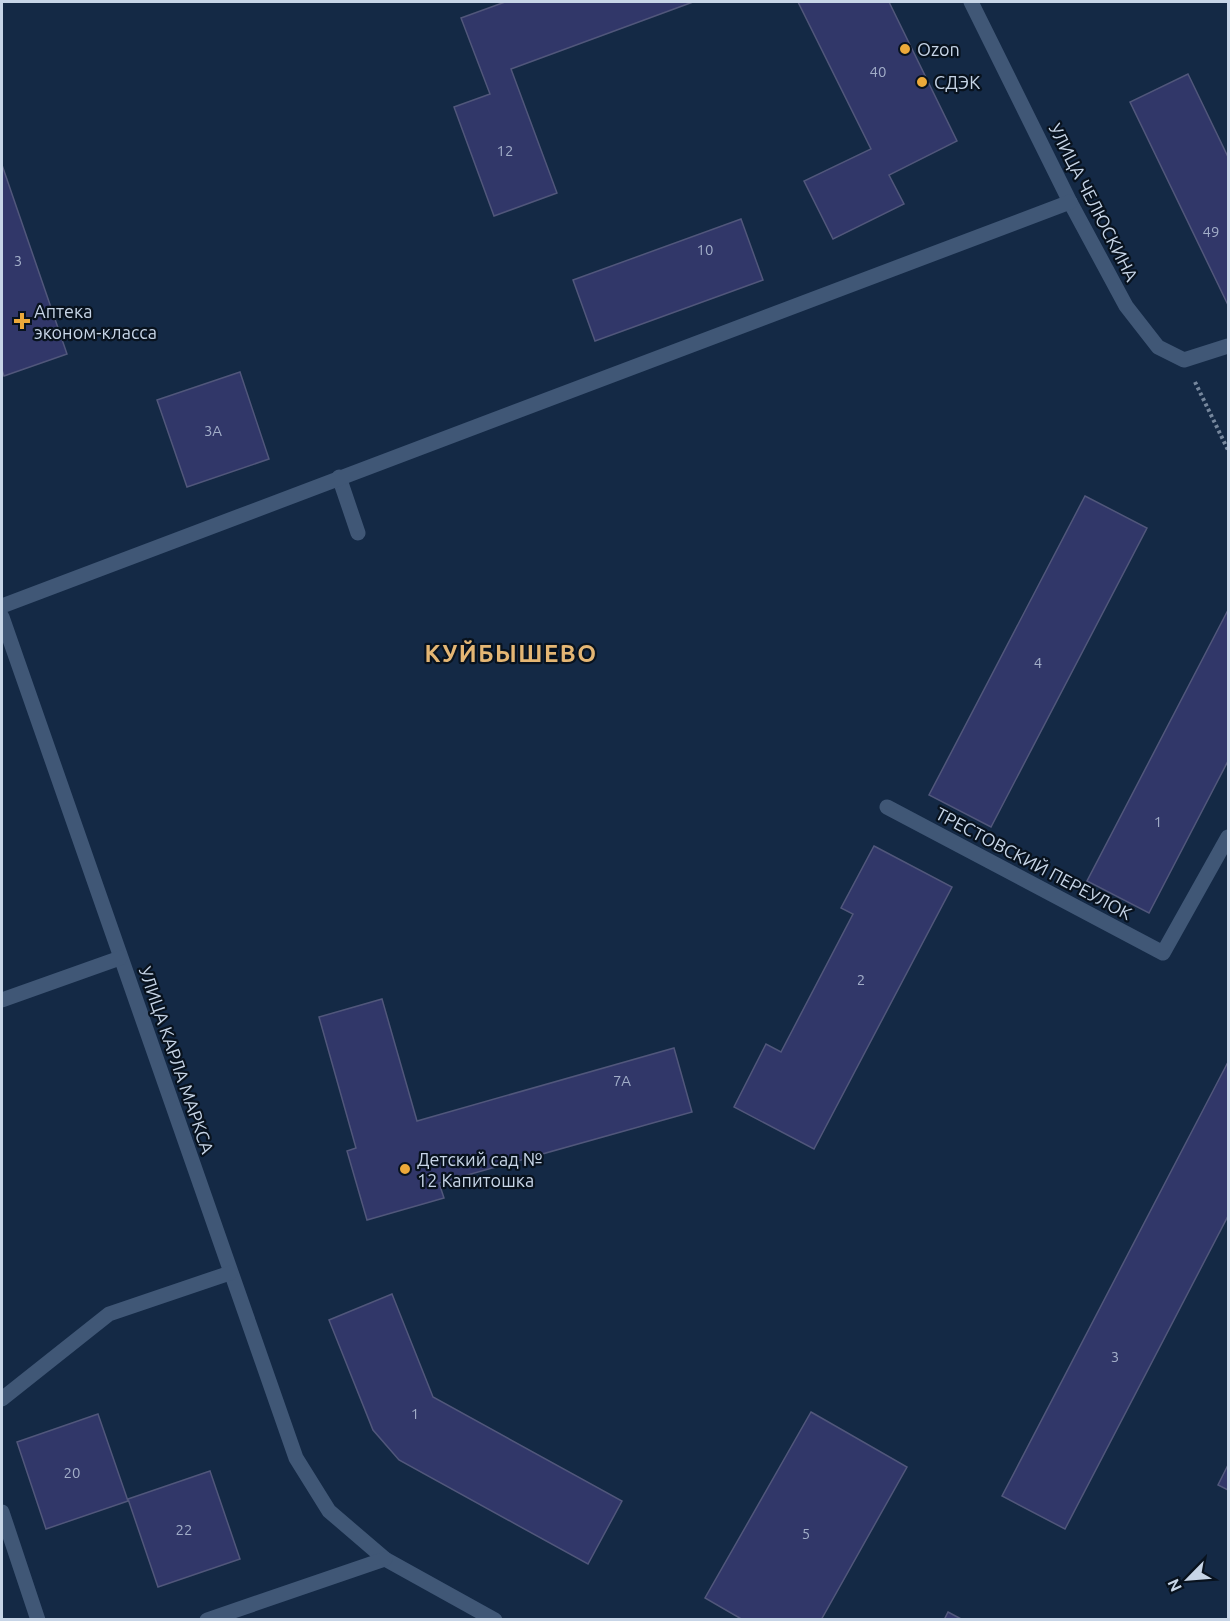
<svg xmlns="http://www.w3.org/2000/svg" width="1230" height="1621" font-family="Ubuntu,sans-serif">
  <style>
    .building { fill: #313769; stroke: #51577b; stroke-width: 1.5 }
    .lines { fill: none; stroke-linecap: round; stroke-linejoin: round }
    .path { stroke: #76879d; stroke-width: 4; stroke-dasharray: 3 3; stroke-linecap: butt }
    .minor { stroke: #405776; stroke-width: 15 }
    .poi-dot { fill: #eca93a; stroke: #08121e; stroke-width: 2 }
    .labels { text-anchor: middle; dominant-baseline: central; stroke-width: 4.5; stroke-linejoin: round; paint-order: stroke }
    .number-label { font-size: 15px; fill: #a2aec8 }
    .poi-label { font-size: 18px; fill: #c7d5e7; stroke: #08121e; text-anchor: start }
    .street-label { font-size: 18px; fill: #c7d5e7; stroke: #08121e }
    .district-label { font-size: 24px; font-weight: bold; letter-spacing: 1.5px; fill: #e4b674; stroke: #08121e }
  </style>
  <rect width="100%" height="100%" fill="#142945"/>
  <!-- building -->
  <g class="building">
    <polygon points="505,2 693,2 511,69 557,193 494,216 454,107 490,94 461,18"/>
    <polygon points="798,2 889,2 957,141 889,175 904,204 833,239 804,181 871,149"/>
    <polygon points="1188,74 1228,157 1228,305 1130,102"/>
    <polygon points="2,165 67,354 4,376 2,370"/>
    <polygon points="741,219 763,280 595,341 573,280"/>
    <polygon points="240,372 269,459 187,487 157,400"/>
    <polygon points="1085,496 1147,528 991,827 929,795"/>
    <polygon points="1228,610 1228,761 1149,913 1087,881"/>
    <polygon points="874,846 952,887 814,1149 734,1107 766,1044 781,1052 853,914 841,908"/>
    <polygon points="382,999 417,1121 674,1048 692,1112 439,1183 444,1198 367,1220 347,1151 356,1148 319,1017"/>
    <polygon points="1228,1062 1228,1216 1065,1529 1002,1496"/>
    <polygon points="392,1294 433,1397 622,1501 588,1564 399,1460 373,1430 329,1320"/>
    <polygon points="811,1412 907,1467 821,1620 743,1620 705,1598"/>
    <polygon points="98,1414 128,1501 46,1529 17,1442"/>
    <polygon points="1228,1465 1228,1490 1218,1485"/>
    <polygon points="210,1471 240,1559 158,1587 128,1499"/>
    <polygon points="948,1612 963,1620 944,1620"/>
  </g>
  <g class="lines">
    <!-- path -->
    <polyline class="path" points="1195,382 1228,450"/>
    <!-- minor -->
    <g class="minor">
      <polyline points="971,2 1070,202 1126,306 1158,347 1184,360 1228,346"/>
      <polyline points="339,477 358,533"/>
      <polyline points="2,606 1070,202"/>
      <polyline points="2,617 296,1458 329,1511 385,1559 495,1620"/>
      <polyline points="887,807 1163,953 1228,837"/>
      <polyline points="2,1000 120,958"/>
      <polyline points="2,1399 109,1314 230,1273"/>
      <polyline points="2,1512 38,1620"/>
      <polyline points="207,1620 385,1559"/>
    </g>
  </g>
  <!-- markers -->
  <g class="poi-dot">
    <circle cx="905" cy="49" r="6"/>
    <circle cx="922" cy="82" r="6"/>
    <path d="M19 312h6v6h6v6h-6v6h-6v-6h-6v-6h6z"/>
    <circle cx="405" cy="1169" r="6"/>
  </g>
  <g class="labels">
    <!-- number labels -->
    <g class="number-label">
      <text x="878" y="71">40</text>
      <text x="505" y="150">12</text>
      <text x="1211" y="231">49</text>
      <text x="705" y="249">10</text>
      <text x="18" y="260">3</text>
      <text x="213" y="430">3А</text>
      <text x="1038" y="662">4</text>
      <text x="1158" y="821">1</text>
      <text x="861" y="979">2</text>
      <text x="622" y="1080">7А</text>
      <text x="1115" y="1356">3</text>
      <text x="415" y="1413">1</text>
      <text x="72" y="1472">20</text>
      <text x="184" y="1529">22</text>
      <text x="806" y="1533">5</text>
    </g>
    <!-- poi labels -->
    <g class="poi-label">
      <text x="917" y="49">Ozon</text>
      <text x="934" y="82">СДЭК</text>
      <text x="34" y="311">Аптека<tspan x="34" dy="21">эконом-класса</tspan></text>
      <text x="417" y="1159">Детский сад №<tspan x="417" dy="21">12 Капитошка</tspan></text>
    </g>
    <!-- street labels -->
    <g class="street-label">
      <text transform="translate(1094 202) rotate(63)">УЛИЦА ЧЕЛЮСКИНА</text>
      <text transform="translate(1034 863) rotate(28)">ТРЕСТОВСКИЙ ПЕРЕУЛОК</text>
      <text transform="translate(177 1060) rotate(71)">УЛИЦА КАРЛА МАРКСА</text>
    </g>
    <!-- district labels -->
    <g class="district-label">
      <text x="511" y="653">КУЙБЫШЕВО</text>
    </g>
  </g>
  <!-- border -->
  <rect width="1230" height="1621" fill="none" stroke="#c7d5e7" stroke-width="6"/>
  <!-- north arrow -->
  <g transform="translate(1188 1579) rotate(245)" stroke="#08121e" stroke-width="4.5" paint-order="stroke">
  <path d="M0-4.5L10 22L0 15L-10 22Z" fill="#c7d5e7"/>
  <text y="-9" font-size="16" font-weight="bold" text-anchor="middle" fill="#c7d5e7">N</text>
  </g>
</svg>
